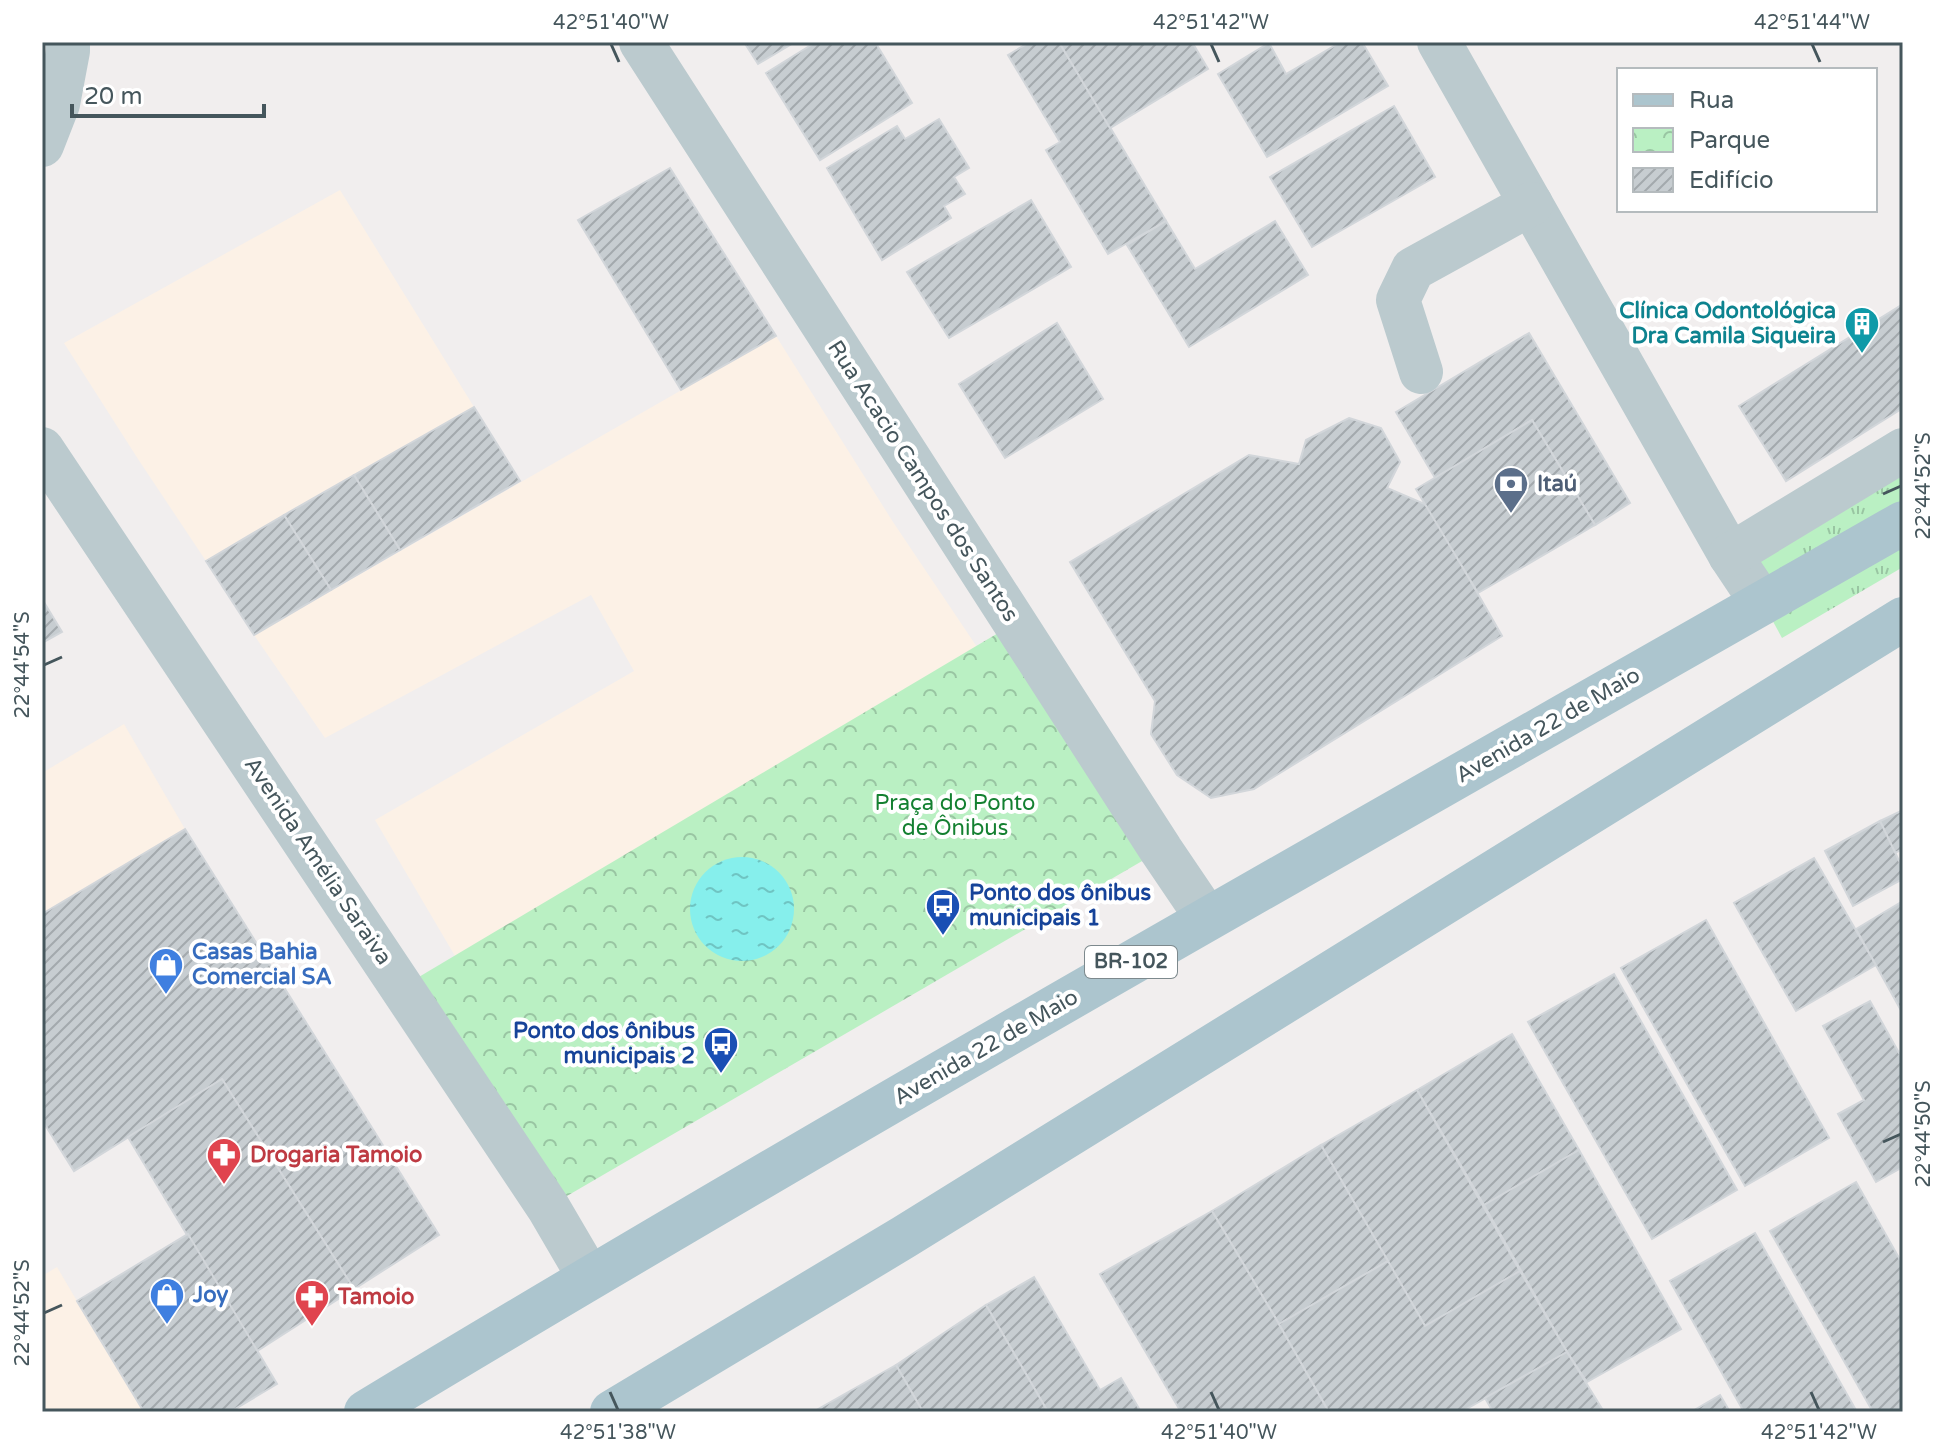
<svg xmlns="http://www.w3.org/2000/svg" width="1945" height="1454" font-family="'Varela Round',sans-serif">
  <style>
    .commercial { fill: #fcf1e6 }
    .grass { fill: url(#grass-tufts) }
    .park { fill: url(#park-crowns) }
    .water { fill: url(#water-ripples) }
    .building { fill: url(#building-hatch); stroke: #d2d6da; stroke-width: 2 }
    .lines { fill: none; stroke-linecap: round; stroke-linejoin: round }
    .minor { stroke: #bbcace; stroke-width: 44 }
    .major { stroke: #acc5ce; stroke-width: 44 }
    .ticks { fill: none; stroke: #45565c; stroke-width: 3 }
    .labels { text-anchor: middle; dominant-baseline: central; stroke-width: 8; stroke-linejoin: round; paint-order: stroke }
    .shield { fill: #fff; stroke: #7d898d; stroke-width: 2 }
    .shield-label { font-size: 20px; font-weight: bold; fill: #45565c }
    .culture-label { font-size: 22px; font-weight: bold; fill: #0d838f; stroke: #fff; text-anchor: end }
    .street-label { font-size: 22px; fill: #45565c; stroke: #fff }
    .service-label { font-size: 22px; font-weight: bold; fill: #4e5e75; stroke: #fff; text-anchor: start }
    .park-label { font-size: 22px; fill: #148031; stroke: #fff }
    .transit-label { font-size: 22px; font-weight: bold; fill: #164399; stroke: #fff; text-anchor: start }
    .shop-label { font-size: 22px; font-weight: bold; fill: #366cbe; stroke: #fff; text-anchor: start }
    .health-label { font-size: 22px; font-weight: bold; fill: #be3a42; stroke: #fff; text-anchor: start }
    .neatline { fill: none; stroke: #45565c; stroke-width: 3 }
    .ticks-label { font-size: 20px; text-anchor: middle; fill: #45565c }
  </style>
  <defs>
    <pattern id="grass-tufts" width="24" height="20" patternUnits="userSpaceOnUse" patternTransform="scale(2)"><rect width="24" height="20" fill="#baf0c3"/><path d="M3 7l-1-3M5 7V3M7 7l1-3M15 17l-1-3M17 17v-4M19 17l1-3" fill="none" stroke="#99c5a2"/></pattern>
    <pattern id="park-crowns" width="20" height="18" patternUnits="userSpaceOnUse" patternTransform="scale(2)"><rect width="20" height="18" fill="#baf0c3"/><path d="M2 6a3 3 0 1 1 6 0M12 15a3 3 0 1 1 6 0" fill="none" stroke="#99c5a2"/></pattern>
    <pattern id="water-ripples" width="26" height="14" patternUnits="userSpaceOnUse" patternTransform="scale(2)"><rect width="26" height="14" fill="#86efec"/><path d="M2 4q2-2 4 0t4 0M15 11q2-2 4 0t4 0" fill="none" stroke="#6fc4c2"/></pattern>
    <pattern id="building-hatch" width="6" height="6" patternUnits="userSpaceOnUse" patternTransform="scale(2)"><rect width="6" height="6" fill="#c7cdd1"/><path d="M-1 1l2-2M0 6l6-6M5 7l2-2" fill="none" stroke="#a3a9ad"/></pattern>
  </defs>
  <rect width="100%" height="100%" fill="#f1eeee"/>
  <!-- commercial -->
  <g class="commercial">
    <polygon points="340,190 474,407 206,561 138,459 64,343"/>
    <polygon points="776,336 893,522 977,647 455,956 375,820 634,671 591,595 325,738 254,635"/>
    <polygon points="124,724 185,829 42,914 42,773"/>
    <polygon points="57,1267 77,1301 144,1412 42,1412 42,1276"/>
  </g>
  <!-- grass -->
  <polygon class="grass" points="1903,465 1903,567 1782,638 1741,563"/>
  <!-- park -->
  <polygon class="park" points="1015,623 1161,850 548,1207 402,987"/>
  <!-- water -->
  <circle class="water" cx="742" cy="909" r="52"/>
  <!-- building -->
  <g class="building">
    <polygon points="744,42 795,42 758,64"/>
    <polygon points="816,42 875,42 912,103 820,160 766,73"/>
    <polygon points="1030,42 1059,42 1166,221 1108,254 1046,150 1060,142 1008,55"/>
    <polygon points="1059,42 1192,42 1208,69 1110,128"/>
    <polygon points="1341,42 1362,42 1388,86 1267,157 1218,74 1269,43 1286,74"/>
    <polygon points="1394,106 1435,177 1312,247 1270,177"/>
    <polygon points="939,119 969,168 954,177 965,194 944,206 951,218 882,260 827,168 897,126 905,139"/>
    <polygon points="670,168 776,336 681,390 578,220"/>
    <polygon points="1031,200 1071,267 949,338 907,272"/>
    <polygon points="1166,221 1195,269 1275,221 1308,275 1189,347 1127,245"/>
    <polygon points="1903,304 1903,408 1786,481 1739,406"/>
    <polygon points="1057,323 1103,399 1005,458 959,384"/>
    <polygon points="1529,333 1630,503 1595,525 1532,420 1435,478 1396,412"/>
    <polygon points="474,407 520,481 400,550 354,475"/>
    <polygon points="1349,418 1381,428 1400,462 1387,488 1427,505 1502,636 1254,789 1211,798 1177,775 1151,734 1155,701 1070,562 1249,455 1299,464 1306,440"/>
    <polygon points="1532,420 1595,525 1478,593 1416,489"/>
    <polygon points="354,475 400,550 331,590 284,515"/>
    <polygon points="284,515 331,590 254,635 206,561"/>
    <polygon points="42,599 62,632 42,643"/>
    <polygon points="1903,810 1903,849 1895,853 1880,821"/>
    <polygon points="1880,821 1903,869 1903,879 1853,906 1825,851"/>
    <polygon points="185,829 439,1235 354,1289 222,1079 74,1171 42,1120 42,914"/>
    <polygon points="1814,858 1876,965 1796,1011 1734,903"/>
    <polygon points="1903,901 1903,1014 1856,929"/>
    <polygon points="1706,920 1829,1138 1745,1186 1621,968"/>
    <polygon points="1614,974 1737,1190 1652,1239 1528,1022"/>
    <polygon points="1870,1001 1903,1060 1903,1167 1876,1182 1838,1114 1864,1100 1823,1026"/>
    <polygon points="1512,1034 1579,1150 1484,1205 1417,1090"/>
    <polygon points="222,1079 354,1289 257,1351 128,1137"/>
    <polygon points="1417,1090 1520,1271 1425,1326 1321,1145"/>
    <polygon points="1321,1145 1388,1261 1279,1324 1212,1211"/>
    <polygon points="1579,1150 1681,1329 1587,1382 1567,1352 1484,1205"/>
    <polygon points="1856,1182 1903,1265 1903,1412 1873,1412 1770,1231"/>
    <polygon points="1212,1211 1279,1324 1329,1412 1181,1412 1100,1274"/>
    <polygon points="1755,1233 1857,1412 1744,1412 1670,1281"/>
    <polygon points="188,1234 277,1384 230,1412 144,1412 77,1301"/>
    <polygon points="1388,1261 1425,1326 1520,1271 1567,1352 1461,1412 1329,1412 1279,1324"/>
    <polygon points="1034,1277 1100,1390 1121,1378 1141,1412 1048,1412 986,1305"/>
    <polygon points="986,1305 1048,1412 923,1412 896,1365"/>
    <polygon points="1567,1352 1604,1412 1493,1412 1485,1398"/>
    <polygon points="896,1365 923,1412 813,1412"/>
    <polygon points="1720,1395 1730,1412 1691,1412"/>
  </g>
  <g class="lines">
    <!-- minor -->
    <g class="minor">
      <polyline points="641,42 1161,850 1207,918"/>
      <polyline points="1439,42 1730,555 1762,603"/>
      <polyline points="42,145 58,104 68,51 68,42"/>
      <polyline points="1421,372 1398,300 1413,269 1531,204"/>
      <polyline points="42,449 548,1207 589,1277"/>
      <polyline points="1730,555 1903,450"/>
    </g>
    <!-- major -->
    <g class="major">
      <path d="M366,1412C873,1106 1389,816 1903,523"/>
      <polyline points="612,1412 904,1237 1903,619"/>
    </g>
  </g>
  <!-- ticks -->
  <path class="ticks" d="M611,44L619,62M1211,44L1219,62M1812,44L1820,62M1883,494L1901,486M44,665L62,657M1883,1142L1901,1134M44,1313L62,1305M610,1392L618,1410M1211,1392L1219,1410M1811,1392L1819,1410"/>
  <!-- icons -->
  <defs>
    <symbol id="building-pin" viewBox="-11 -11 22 30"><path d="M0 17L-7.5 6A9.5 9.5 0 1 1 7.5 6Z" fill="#0f9aa8" stroke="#fff"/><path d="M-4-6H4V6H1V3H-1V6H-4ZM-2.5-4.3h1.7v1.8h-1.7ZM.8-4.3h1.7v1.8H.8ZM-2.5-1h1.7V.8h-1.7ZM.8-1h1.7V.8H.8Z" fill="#fff"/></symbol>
    <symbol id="bank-pin" viewBox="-11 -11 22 30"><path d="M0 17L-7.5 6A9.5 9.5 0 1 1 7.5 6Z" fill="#5c6f8a" stroke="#fff"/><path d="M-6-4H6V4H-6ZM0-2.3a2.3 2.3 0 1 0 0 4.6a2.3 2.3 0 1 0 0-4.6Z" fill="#fff"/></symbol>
    <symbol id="bus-pin" viewBox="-11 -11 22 30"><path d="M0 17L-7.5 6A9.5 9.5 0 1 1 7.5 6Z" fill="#1a4fb4" stroke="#fff"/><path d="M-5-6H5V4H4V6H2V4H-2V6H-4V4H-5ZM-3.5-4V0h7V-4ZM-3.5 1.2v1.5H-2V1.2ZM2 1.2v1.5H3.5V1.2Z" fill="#fff"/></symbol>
    <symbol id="shop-pin" viewBox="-11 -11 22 30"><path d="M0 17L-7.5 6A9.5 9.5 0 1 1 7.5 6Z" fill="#3f7fe0" stroke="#fff"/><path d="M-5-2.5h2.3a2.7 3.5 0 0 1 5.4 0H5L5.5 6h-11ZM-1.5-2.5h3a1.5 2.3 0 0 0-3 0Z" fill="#fff"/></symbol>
    <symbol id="pharmacy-pin" viewBox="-11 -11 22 30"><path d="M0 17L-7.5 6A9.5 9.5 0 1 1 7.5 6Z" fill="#e0444e" stroke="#fff"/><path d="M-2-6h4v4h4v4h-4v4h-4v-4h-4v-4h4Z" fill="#fff"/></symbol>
  </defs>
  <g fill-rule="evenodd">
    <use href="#building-pin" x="1842" y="304" width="40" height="54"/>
    <use href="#bank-pin" x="1491" y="464" width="40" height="54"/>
    <use href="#bus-pin" x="923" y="886" width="40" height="54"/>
    <use href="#shop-pin" x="146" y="945" width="40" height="54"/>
    <use href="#bus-pin" x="701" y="1024" width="40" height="54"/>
    <use href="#pharmacy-pin" x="204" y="1135" width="40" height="54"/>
    <use href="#shop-pin" x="147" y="1275" width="40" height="54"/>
    <use href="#pharmacy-pin" x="292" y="1277" width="40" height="54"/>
  </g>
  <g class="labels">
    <!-- shield labels -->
    <rect class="shield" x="1085" y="946" width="92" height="32" rx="6"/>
    <g class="shield-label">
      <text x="1131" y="962">BR-102</text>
    </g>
    <!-- culture labels -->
    <g class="culture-label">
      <text x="1836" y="311">Clínica Odontológica<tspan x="1836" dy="25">Dra Camila Siqueira</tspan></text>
    </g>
    <!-- street labels -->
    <g class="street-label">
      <text transform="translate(923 481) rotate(57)">Rua Acacio Campos dos Santos</text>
      <text transform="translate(1548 725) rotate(-30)">Avenida 22 de Maio</text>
      <text transform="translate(318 861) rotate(56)">Avenida Amélia Saraiva</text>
      <text transform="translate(986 1047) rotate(-30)">Avenida 22 de Maio</text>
    </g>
    <!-- service labels -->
    <g class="service-label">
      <text x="1537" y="484">Itaú</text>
    </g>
    <!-- park labels -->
    <g class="park-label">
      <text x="955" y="803">Praça do Ponto<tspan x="955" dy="25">de Ônibus</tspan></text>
    </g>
    <!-- transit labels -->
    <g class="transit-label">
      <text x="969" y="893">Ponto dos ônibus<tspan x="969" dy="25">municipais 1</tspan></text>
      <text x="695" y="1031" text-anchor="end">Ponto dos ônibus<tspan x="695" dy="25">municipais 2</tspan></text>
    </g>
    <!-- shop labels -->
    <g class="shop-label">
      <text x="192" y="952">Casas Bahia<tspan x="192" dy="25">Comercial SA</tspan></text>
      <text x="193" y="1295">Joy</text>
    </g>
    <!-- health labels -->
    <g class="health-label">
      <text x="250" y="1155">Drogaria Tamoio</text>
      <text x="338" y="1297">Tamoio</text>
    </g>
  </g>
  <!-- border -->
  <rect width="1945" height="1454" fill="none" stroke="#ffffff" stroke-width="88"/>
  <!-- legend -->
  <rect x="1617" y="68" width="260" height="144" fill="#ffffff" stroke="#b5bbbe" stroke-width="2"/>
  <rect x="1633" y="94" width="40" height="12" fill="#acc5ce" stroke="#b5bbbe" stroke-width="2"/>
  <text x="1689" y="108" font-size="24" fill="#45565c">Rua</text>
  <rect x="1633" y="128" width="40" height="24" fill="url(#park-crowns)" stroke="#b5bbbe" stroke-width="2"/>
  <text x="1689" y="148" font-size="24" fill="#45565c">Parque</text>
  <rect x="1633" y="168" width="40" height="24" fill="url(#building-hatch)" stroke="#b5bbbe" stroke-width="2"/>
  <text x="1689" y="188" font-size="24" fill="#45565c">Edifício</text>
  <!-- scale -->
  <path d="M72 104v12h192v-12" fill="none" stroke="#45565c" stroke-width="4"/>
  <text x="84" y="104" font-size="24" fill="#45565c" stroke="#ffffff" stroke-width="6" paint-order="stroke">20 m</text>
  <rect x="44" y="44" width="1857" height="1366" class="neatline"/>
  <g class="ticks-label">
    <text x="611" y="29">42°51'40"W</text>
    <text x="1211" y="29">42°51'42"W</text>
    <text x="1812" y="29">42°51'44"W</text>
    <text transform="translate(1923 486) rotate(-90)" y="7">22°44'52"S</text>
    <text transform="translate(22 665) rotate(-90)" y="7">22°44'54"S</text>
    <text transform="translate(1923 1134) rotate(-90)" y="7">22°44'50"S</text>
    <text transform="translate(22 1313) rotate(-90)" y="7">22°44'52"S</text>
    <text x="618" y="1439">42°51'38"W</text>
    <text x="1219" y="1439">42°51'40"W</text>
    <text x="1819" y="1439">42°51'42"W</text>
  </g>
</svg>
